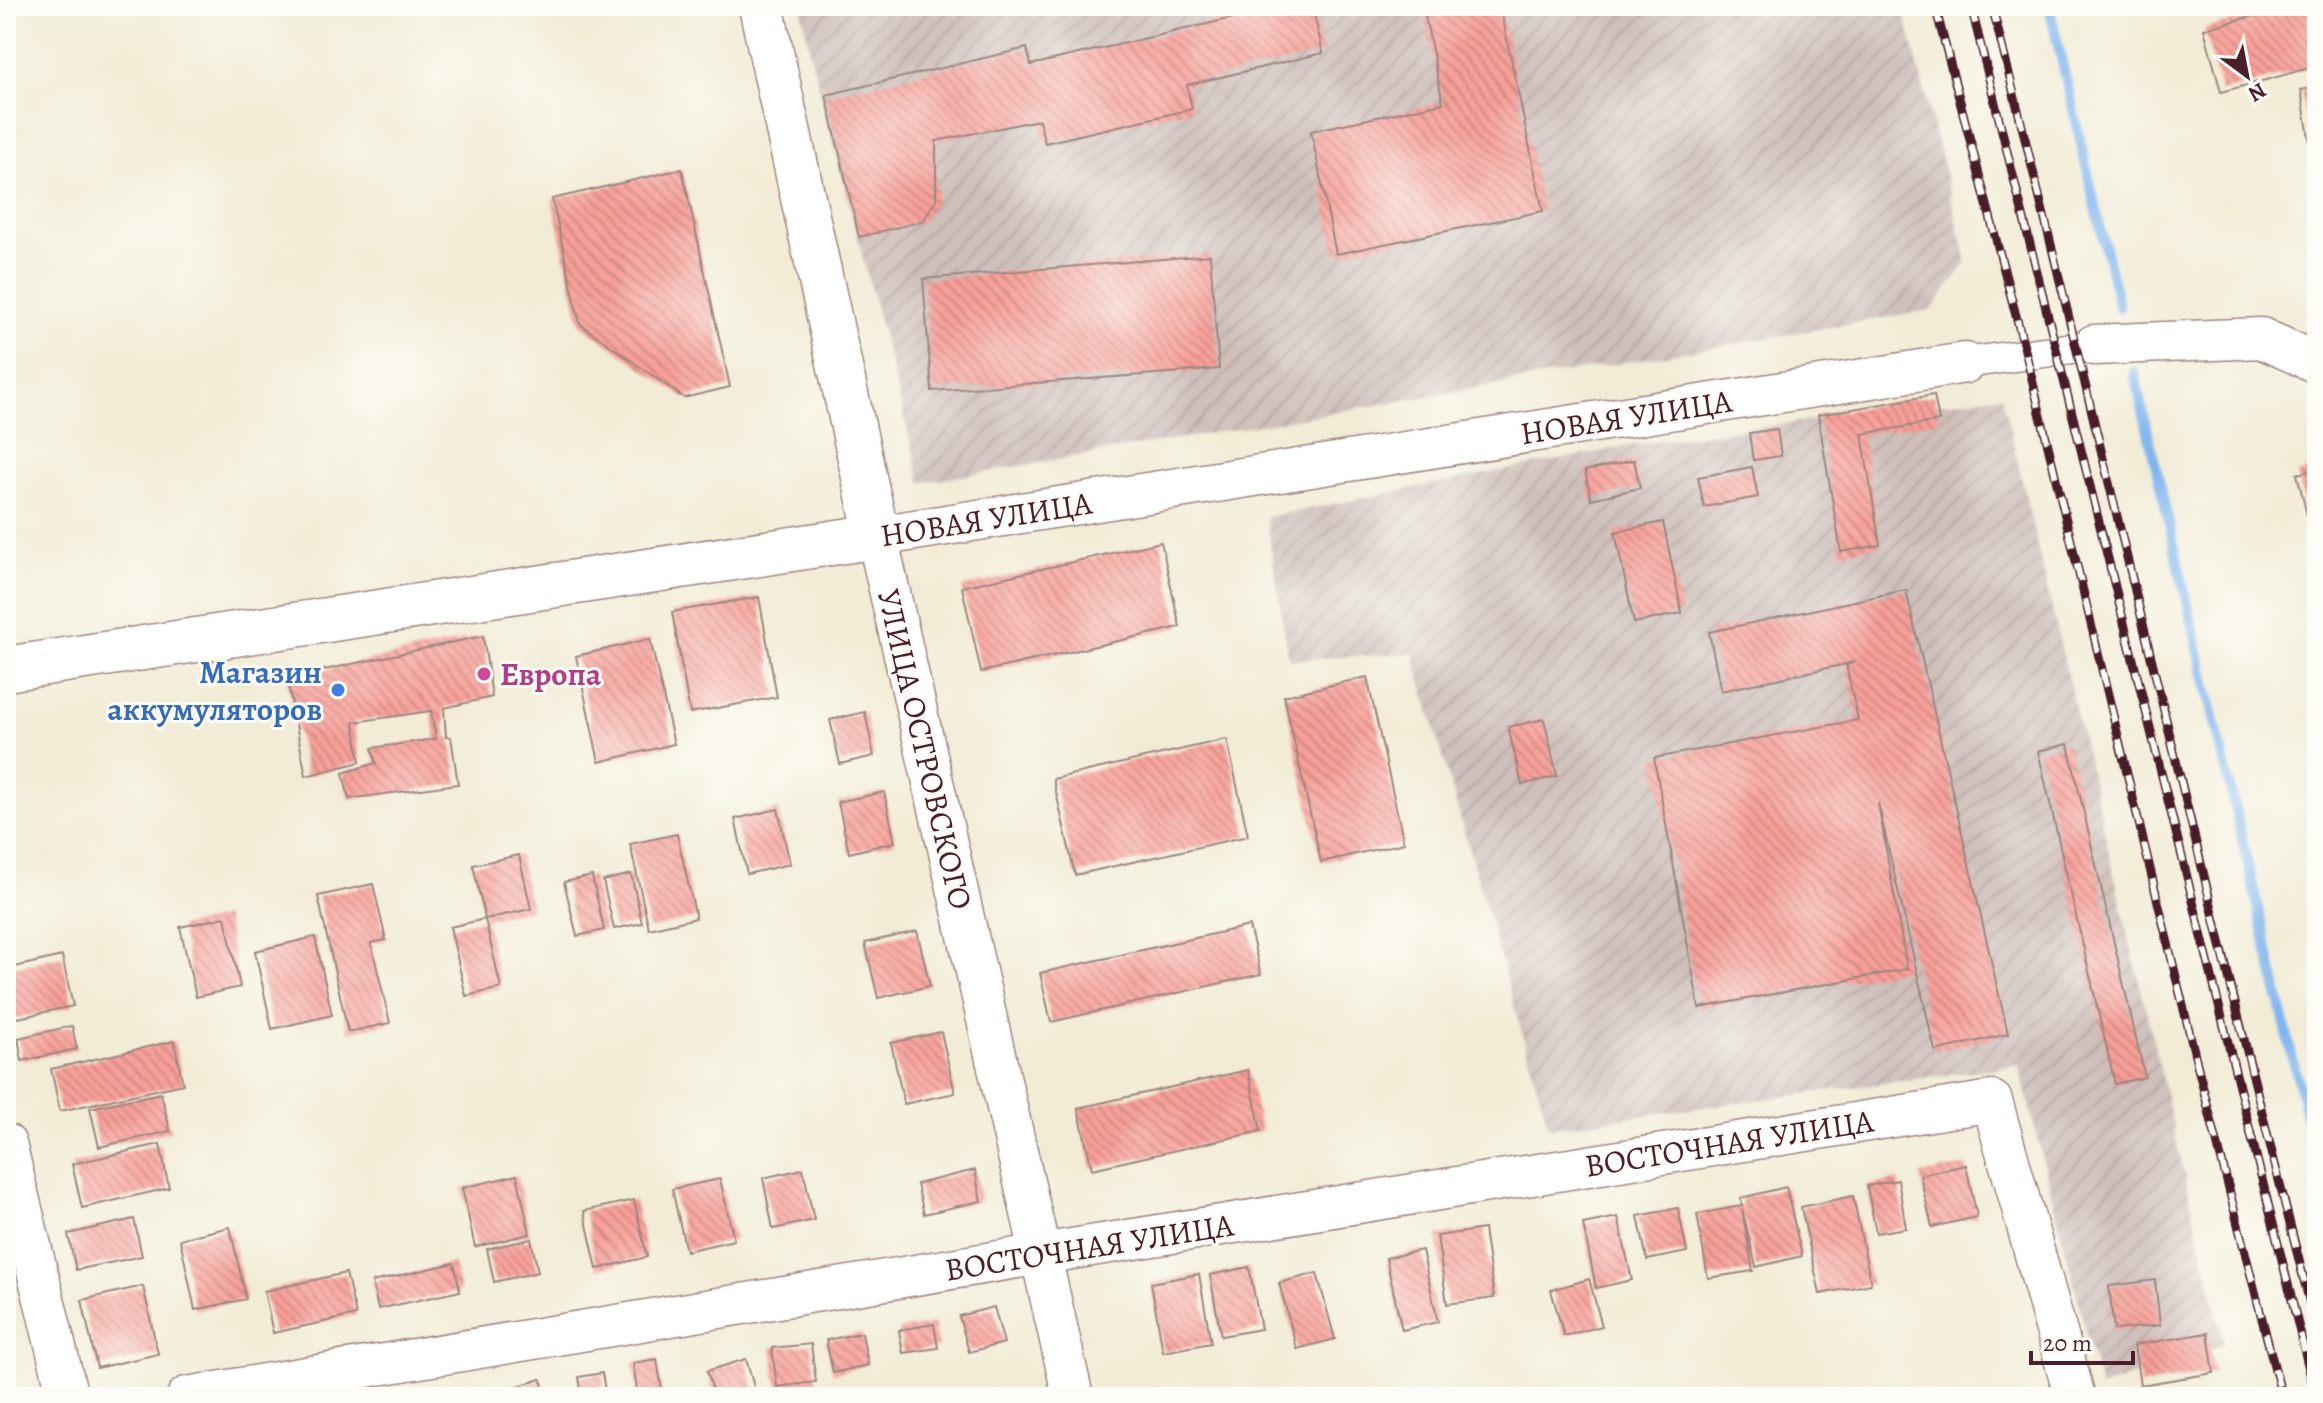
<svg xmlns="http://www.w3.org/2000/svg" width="2323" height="1403" font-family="Alegreya,serif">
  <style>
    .industrial { fill: url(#industrial-furrows) }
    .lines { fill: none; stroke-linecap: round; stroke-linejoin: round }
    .stream { stroke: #7fb5ee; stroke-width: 10 }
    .building { fill: url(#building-back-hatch) }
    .pedestrian-casing { stroke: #9e8680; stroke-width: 33 }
    .minor-casing { stroke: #9e8680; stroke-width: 43 }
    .tertiary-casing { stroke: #9e8680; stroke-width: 47 }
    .pedestrian { stroke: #fff; stroke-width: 30 }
    .minor { stroke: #fff; stroke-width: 40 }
    .tertiary { stroke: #fff; stroke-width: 44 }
    .rail-casing { stroke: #4a1f2b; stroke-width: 9 }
    .rail { stroke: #fdfcf7; stroke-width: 6; stroke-dasharray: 18; stroke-linecap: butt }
    .hotel-dot { fill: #d1479c; stroke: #fdfcf7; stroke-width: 3 }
    .shop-dot { fill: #3f7fe0; stroke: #fdfcf7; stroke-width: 3 }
    .labels { text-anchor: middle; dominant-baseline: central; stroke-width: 6; stroke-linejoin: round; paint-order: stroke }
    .street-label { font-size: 32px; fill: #4a1f2b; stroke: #fdfcf7 }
    .shop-label { font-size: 32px; font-weight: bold; fill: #366cbe; stroke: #fdfcf7; text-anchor: end }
    .hotel-label { font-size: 32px; font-weight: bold; fill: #b23c85; stroke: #fdfcf7; text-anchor: start }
  </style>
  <defs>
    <pattern id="industrial-furrows" width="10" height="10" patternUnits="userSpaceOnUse" patternTransform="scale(2)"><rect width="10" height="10" fill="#cfc0bb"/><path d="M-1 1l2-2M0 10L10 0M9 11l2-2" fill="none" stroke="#b3a5a1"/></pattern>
    <pattern id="building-back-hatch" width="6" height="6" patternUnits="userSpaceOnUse" patternTransform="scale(2)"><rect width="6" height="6" fill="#f8a099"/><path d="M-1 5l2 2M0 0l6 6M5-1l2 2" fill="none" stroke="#cb827d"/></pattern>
  </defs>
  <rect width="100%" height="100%" fill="#fdfcf7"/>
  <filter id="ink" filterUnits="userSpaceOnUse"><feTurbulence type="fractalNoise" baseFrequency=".0125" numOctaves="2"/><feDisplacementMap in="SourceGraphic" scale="16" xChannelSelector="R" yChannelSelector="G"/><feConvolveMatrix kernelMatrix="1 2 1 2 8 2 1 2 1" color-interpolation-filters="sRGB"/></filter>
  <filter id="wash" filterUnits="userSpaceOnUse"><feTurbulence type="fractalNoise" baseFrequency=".006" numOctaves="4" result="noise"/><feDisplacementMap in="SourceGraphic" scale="32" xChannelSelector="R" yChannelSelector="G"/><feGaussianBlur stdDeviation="1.8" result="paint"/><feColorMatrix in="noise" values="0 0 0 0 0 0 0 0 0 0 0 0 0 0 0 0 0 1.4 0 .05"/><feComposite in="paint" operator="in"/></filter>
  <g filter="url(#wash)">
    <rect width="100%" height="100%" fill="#f2ecd6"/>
    <!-- industrial -->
    <g class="industrial">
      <polygon points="801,6 1903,6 1967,262 1931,310 921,483 811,57"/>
      <polygon points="2002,395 2224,1344 2100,1388 2019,1065 1549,1128 1413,653 1289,660 1266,517 1649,442"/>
    </g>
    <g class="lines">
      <!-- stream -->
      <g class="stream">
        <polyline points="2049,6 2119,307"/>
        <polyline points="2134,372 2317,1163"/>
      </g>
    </g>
    <g id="blocks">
      <!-- building -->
      <g class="building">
        <polygon points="1284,6 1312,6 1323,53 1187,85 1192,109 1045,143 1039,120 936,141 936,200 923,221 859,237 826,95 1027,48 1031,65"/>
        <polygon points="1423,6 1500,6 1543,211 1336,254 1311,131 1443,103"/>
        <polygon points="2291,6 2308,6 2317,38 2317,66 2221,92 2204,29"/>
        <polygon points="2317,87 2317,172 2315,172 2301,90"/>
        <polygon points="682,169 730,387 684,398 580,324 552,199"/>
        <polygon points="1210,255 1219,369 932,391 923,279"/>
        <polygon points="1934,395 1939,421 1862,434 1880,545 1841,552 1818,415"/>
        <polygon points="1777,429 1781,456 1753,460 1749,433"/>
        <polygon points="1634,460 1640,488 1591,499 1585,471"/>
        <polygon points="1752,467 1758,497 1704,507 1698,477"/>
        <polygon points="2317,469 2317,552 2316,552 2297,474"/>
        <polygon points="1663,522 1682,613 1634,623 1615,532"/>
        <polygon points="1161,542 1180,627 981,672 962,587"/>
        <polygon points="1906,590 2008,1034 1935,1051 1878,803 1907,969 1699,1008 1654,758 1858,720 1846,665 1855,662 1721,691 1709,632"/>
        <polygon points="759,597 777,697 690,713 672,612"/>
        <polygon points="483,636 492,697 444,708 446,737 451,737 458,784 349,799 343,773 376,763 372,748 436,739 431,711 354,722 360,762 306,776 287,678"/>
        <polygon points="650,639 674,744 599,762 576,656"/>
        <polygon points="1367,677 1404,843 1321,862 1284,696"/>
        <polygon points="865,712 874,756 840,764 830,720"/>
        <polygon points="1544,719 1557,776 1522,785 1508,727"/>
        <polygon points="1227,739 1248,836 1075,875 1053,779"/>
        <polygon points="2068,744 2145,1077 2115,1084 2038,751"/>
        <polygon points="884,792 895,842 849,853 838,802"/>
        <polygon points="778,809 790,864 747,874 735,819"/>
        <polygon points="677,834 696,918 649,929 630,844"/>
        <polygon points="519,855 531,909 485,919 501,988 466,996 450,927 485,919 473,865"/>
        <polygon points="631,874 642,923 614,929 603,881"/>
        <polygon points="592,876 604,930 577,936 564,882"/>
        <polygon points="373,884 386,940 371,943 390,1023 348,1032 318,896"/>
        <polygon points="225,917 240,987 196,997 180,927"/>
        <polygon points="1249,926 1261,974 1051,1022 1040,973"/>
        <polygon points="917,931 930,986 878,998 865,943"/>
        <polygon points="315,937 332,1015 272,1029 255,951"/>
        <polygon points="62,956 73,1006 13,1019 6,988 6,969"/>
        <polygon points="72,1026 77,1049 22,1061 18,1038"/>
        <polygon points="941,1032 955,1093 904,1104 891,1043"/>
        <polygon points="174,1041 183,1084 60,1111 51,1069"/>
        <polygon points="1248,1070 1261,1131 1092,1169 1078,1108"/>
        <polygon points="161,1093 170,1131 99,1147 90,1108"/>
        <polygon points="160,1144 169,1188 82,1208 72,1164"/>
        <polygon points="1966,1165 1977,1217 1932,1227 1920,1175"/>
        <polygon points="803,1169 814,1220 773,1229 763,1178"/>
        <polygon points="975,1170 981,1201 924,1214 917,1184"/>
        <polygon points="517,1175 530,1234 475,1247 462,1188"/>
        <polygon points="720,1179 734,1240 686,1251 672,1189"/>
        <polygon points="1898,1180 1906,1228 1876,1233 1867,1186"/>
        <polygon points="1786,1187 1802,1256 1756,1267 1742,1209 1753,1271 1708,1278 1697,1214 1742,1206 1741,1198"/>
        <polygon points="1853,1196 1871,1284 1820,1294 1801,1207"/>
        <polygon points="634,1200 647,1257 597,1269 584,1211"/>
        <polygon points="1678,1208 1687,1252 1647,1260 1638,1216"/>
        <polygon points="1618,1217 1632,1280 1596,1288 1583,1224"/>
        <polygon points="134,1219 142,1256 76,1270 68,1234"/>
        <polygon points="230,1227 246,1299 195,1310 180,1239"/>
        <polygon points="1484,1229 1494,1298 1447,1304 1437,1236"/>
        <polygon points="531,1239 538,1272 494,1282 487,1249"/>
        <polygon points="1422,1250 1438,1322 1402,1330 1386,1258"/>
        <polygon points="454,1263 460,1291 378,1309 372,1282"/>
        <polygon points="1249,1267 1261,1329 1221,1336 1210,1275"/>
        <polygon points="346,1273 356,1315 273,1333 264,1291"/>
        <polygon points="1317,1273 1335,1339 1297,1349 1279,1283"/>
        <polygon points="1199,1274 1211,1343 1163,1352 1151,1283"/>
        <polygon points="1589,1279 1602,1326 1564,1336 1551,1290"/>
        <polygon points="2155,1280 2160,1325 2114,1330 2109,1286"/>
        <polygon points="143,1286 158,1354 97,1368 82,1300"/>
        <polygon points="994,1307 1004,1343 969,1352 959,1316"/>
        <polygon points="934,1324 938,1348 903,1353 899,1330"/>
        <polygon points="862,1333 868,1365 833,1373 826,1340"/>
        <polygon points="2208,1333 2214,1373 2140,1385 2134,1345"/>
        <polygon points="811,1344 816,1382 777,1387 772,1348"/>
        <polygon points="657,1359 663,1397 638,1397 633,1363"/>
        <polygon points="746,1359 755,1390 731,1397 715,1397 707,1371"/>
        <polygon points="602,1373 606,1397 582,1397 579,1377"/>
        <polygon points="541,1379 546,1397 513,1397 511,1388"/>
      </g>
    </g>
  </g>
  <g filter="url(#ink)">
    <use href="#blocks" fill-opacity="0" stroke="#9e8680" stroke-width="2"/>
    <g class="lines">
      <defs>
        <polyline id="pedestrian" points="1965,363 2094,345"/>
        <g id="minor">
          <polyline points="2094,345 2261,338 2317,363"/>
          <polyline points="6,1144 68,1397"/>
          <polyline points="187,1397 1041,1254 1992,1101 2075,1397"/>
          <polyline points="1073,1397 877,536 1965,363"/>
        </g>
        <polyline id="tertiary" points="6,669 877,536 761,6"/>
      </defs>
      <!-- pedestrian casing -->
      <use href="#pedestrian" class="pedestrian-casing"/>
      <!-- minor casing -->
      <use href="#minor" class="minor-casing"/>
      <!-- tertiary casing -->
      <use href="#tertiary" class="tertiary-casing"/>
      <!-- pedestrian -->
      <use href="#pedestrian" class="pedestrian"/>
      <!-- minor -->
      <use href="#minor" class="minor"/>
      <!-- tertiary -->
      <use href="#tertiary" class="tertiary"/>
      <defs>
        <g id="rail">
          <polyline points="1935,6 2026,354 2198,1068 2282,1397"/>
          <polyline points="1971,6 2316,1397"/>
          <path d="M1992,6C2103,447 2204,890 2317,1331"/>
        </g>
      </defs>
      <!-- rail casing -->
      <use href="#rail" class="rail-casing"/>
      <!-- rail -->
      <use href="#rail" class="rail"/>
    </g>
  </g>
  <!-- markers -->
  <circle class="hotel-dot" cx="484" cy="674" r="8"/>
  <circle class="shop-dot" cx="338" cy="690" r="8"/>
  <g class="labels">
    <!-- street labels -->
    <g class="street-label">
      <text transform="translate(1626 417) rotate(-9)">НОВАЯ УЛИЦА</text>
      <text transform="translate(986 519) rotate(-9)">НОВАЯ УЛИЦА</text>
      <text transform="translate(925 749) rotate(77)">УЛИЦА ОСТРОВСКОГО</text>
      <text transform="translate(1729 1143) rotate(-9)">ВОСТОЧНАЯ УЛИЦА</text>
      <text transform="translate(1089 1247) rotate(-9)">ВОСТОЧНАЯ УЛИЦА</text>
    </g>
    <!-- shop labels -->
    <g class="shop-label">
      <text x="322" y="672">Магазин<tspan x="322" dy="37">аккумуляторов</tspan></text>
    </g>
    <!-- hotel labels -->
    <g class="hotel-label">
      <text x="500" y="674">Европа</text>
    </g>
  </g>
  <!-- margin -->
  <rect width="2323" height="1403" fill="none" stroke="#fdfcf7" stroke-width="32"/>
  <!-- north arrow -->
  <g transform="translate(2247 76) rotate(148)" stroke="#fdfcf7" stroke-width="6" paint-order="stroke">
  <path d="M0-6L14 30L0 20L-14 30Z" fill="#4a1f2b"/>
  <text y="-12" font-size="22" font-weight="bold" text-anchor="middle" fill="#4a1f2b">N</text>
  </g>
  <!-- scale -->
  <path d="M2031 1351v12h102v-12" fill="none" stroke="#4a1f2b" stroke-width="4"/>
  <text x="2043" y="1351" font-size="24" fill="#4a1f2b" stroke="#fdfcf7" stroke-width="6" paint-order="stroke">20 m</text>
</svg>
